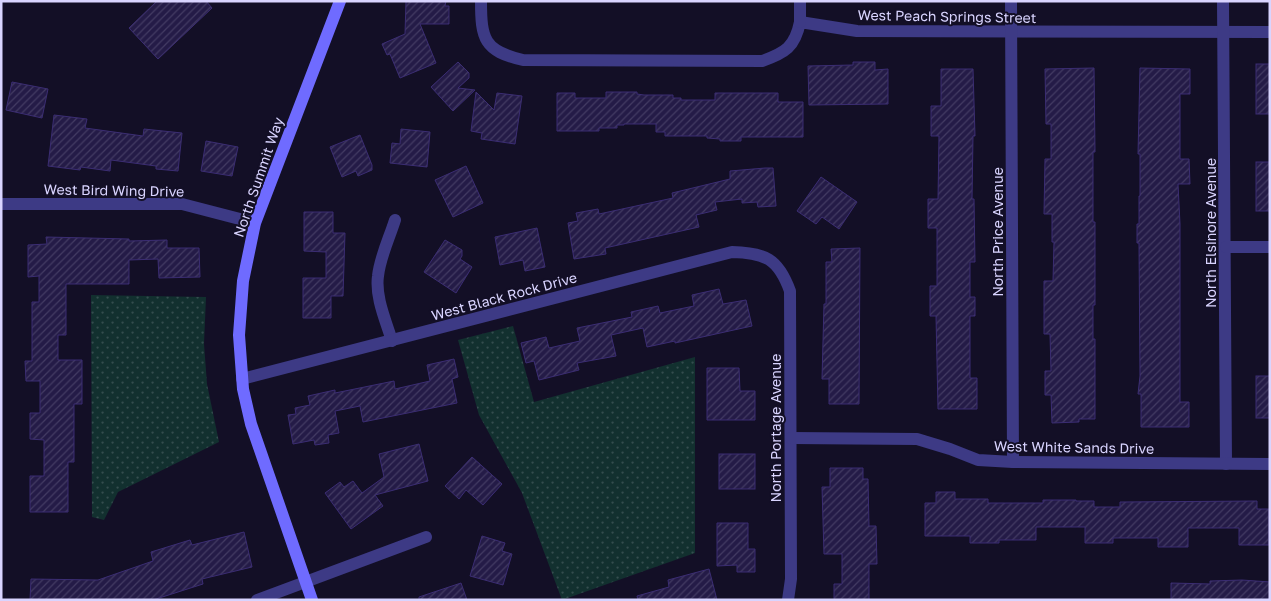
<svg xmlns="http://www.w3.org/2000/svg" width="1271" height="601" font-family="'Golos Text',sans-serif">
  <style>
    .grass { fill: url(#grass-dots) }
    .building { fill: url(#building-hatch); stroke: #3b2d73 }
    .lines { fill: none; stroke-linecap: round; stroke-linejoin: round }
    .street { stroke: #3d3a85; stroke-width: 12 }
    .secondary { stroke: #6f6bff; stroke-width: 12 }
    .labels { text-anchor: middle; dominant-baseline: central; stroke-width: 4; stroke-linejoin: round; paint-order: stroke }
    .street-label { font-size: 14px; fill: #d9d4ff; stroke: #130f26 }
  </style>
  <defs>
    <pattern id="grass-dots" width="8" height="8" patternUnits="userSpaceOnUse" patternTransform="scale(1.25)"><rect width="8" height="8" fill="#12302f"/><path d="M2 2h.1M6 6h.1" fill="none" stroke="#344d4e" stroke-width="1.8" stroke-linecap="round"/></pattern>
    <pattern id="building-hatch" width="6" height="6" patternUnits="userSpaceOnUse" patternTransform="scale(1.25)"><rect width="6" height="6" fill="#241b47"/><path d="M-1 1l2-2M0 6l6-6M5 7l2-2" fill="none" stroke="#433b63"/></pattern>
  </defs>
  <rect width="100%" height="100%" fill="#130f26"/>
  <!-- grass -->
  <g class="grass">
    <polygon points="91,295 206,297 204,344 207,384 219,442 118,492 104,520 92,517"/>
    <polygon points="513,326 534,402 695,357 695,553 562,600 522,493 479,415 458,340"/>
  </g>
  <!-- building -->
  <g class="building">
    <polygon points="157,1 206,1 212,8 158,59 129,28"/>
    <polygon points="406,1 446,1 445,6 449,6 449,24 420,24 436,63 400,78 390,54 387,55 382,44 405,34"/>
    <polygon points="458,62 469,73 469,78 458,88 475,90 453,111 431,87"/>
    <polygon points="853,62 875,62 875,70 888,69 888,104 809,105 808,66 853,65"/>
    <rect x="1256" y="64" width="14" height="50"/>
    <polygon points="1094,68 1095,152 1093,152 1093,222 1095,222 1095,305 1093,305 1093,339 1095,339 1095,419 1079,419 1079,422 1052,423 1051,395 1045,395 1045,371 1051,371 1050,334 1044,334 1044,281 1053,281 1054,242 1052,242 1052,214 1044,214 1045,159 1051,159 1051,124 1046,124 1045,69"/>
    <polygon points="1140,68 1190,69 1190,94 1180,94 1180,159 1189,159 1190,184 1178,184 1180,224 1180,402 1189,402 1189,427 1141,427 1141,394 1138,394 1140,376 1139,243 1137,243 1137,224 1139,224 1139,196 1140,196 1140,154 1138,154"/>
    <polygon points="941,69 973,69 975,136 973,136 972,199 974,199 975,262 970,262 970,297 975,297 975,316 970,316 970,378 977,378 977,409 938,409 936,316 930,316 930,286 937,286 937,228 928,228 928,199 938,199 939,136 931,136 931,106 941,106"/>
    <polygon points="12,82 48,89 42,118 6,110"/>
    <polygon points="476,92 494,110 497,93 522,96 515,144 481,139 482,133 471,131"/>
    <polygon points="606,92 637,92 637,94 644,95 673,95 673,98 681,98 681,100 715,100 715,93 778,93 778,102 803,102 803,137 741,137 741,141 720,141 720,139 707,138 707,136 665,136 665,132 656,132 656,124 624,124 624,125 617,125 617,128 599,128 599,131 557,131 557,93 575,93 575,98 606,98"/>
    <polygon points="54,115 87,119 85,128 143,136 144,129 182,133 178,171 156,169 156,166 111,160 110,171 81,167 80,170 48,166"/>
    <polygon points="401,129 430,132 427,167 390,163 392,143 400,144"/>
    <polygon points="360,135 372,165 372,170 358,176 356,171 342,177 330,147"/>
    <polygon points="206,141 238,147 232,176 201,171"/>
    <rect x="1256" y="162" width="14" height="49"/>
    <polygon points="466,166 483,203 453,217 435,180"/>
    <polygon points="765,168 773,168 776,206 758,207 757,202 742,203 742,199 715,202 717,210 696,215 699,227 605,248 606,254 574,259 568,223 578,221 576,213 598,209 599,214 673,198 672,193 730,179 730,171"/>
    <polygon points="821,177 857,202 839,229 822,217 816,224 797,211"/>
    <polygon points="304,212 333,212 333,233 345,233 343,296 331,296 331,318 303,318 303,278 326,278 326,252 304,251"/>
    <polygon points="537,228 545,267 525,271 523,260 500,265 495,237"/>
    <polygon points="46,237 129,239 129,241 167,240 167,248 199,248 200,277 159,278 158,259 129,260 129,284 66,284 66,335 58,335 58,360 82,360 82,404 74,404 74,462 68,462 68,512 30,512 30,476 44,476 44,440 30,439 30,413 40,413 40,381 26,381 25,361 32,361 32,302 39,302 39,276 28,277 28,245 47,244"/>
    <polygon points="445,240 462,250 462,256 460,259 472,267 456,293 424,272"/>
    <polygon points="860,248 859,404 829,404 829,379 822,379 824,304 826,304 826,262 832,262 831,249"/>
    <polygon points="719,289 723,304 746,300 752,326 675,343 675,341 647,347 643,328 611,335 616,356 577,363 579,370 539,380 534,361 526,363 521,343 546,337 549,348 580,341 577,328 632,317 631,312 658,306 660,313 694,306 692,295"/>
    <polygon points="454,359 458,377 452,379 457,403 363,422 360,406 335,411 339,433 328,435 329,443 315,445 314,440 293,444 288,415 296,414 295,408 310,405 308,396 335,390 335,393 394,381 395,389 430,381 427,365"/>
    <polygon points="707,368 739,368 740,391 755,391 755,420 707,420"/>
    <rect x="1256" y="376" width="14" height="42"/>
    <polygon points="419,444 428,481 375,495 383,506 351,529 325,493 340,482 344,487 353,481 362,493 384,477 379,454"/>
    <rect x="719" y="454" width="36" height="35"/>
    <polygon points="472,457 502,484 483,505 466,490 459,499 445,486"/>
    <polygon points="830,468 863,468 863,479 868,479 869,526 876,526 877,564 869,564 869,600 834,600 834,584 842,584 842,554 824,554 822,487 830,487"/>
    <polygon points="936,492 955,492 955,499 988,499 988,503 1043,503 1043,500 1076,500 1076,501 1094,501 1094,507 1120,507 1120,502 1257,501 1257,509 1269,509 1269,545 1239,545 1239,528 1188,528 1188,547 1158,547 1158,538 1113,538 1113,543 1085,543 1085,527 1036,527 1036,540 999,540 999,543 970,543 970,536 925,536 925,503 936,503"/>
    <polygon points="717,523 748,523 748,549 755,549 755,572 737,572 737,565 717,566"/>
    <polygon points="244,532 252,567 202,579 203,584 153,600 30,600 31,579 98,580 153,561 151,552 190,540 192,545"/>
    <polygon points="482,536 505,543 502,551 512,554 503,585 470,576"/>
    <polygon points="709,569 717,600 638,600 637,596 669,587 668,580"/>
    <polygon points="1242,580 1270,582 1270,600 1171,600 1171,583 1210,584 1210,581"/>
    <polygon points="461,583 467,600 419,600 419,597"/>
  </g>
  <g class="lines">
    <!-- street -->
    <g class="street">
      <path d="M481,1C481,39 484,51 523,60L762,61C785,53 795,47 800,22L857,31L1270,32"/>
      <polyline points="1011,1 1013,462"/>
      <polyline points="1223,1 1226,464"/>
      <polyline points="800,22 800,1"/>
      <polyline points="1,204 182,204 255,223"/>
      <polyline points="1226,247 1270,247"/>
      <path d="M392,341C386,321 375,297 378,276C380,257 389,239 395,220"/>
      <path d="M242,379L732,252C765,253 778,258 790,291L791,579L788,600"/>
      <polyline points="791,438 917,439 950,449 978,460 1013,462 1270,464"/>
      <polyline points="257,600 426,537"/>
    </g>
    <!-- secondary -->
    <polyline class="secondary" points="312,600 251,424 243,389 239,335 243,281 255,223 340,1"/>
  </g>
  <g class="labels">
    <!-- street labels -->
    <g class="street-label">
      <text transform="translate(947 16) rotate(1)">West Peach Springs Street</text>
      <text transform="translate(258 177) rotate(-71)">North Summit Way</text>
      <text transform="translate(114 190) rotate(1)">West Bird Wing Drive</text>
      <text transform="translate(997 232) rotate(-90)">North Price Avenue</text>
      <text transform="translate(1210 233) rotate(-90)">North Elsinore Avenue</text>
      <text transform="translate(504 296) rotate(-15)">West Black Rock Drive</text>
      <text transform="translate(775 428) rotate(-90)">North Portage Avenue</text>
      <text transform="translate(1074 447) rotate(1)">West White Sands Drive</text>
    </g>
  </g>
  <!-- border -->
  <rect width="1271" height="601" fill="none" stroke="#d9d4ff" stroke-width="5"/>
</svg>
